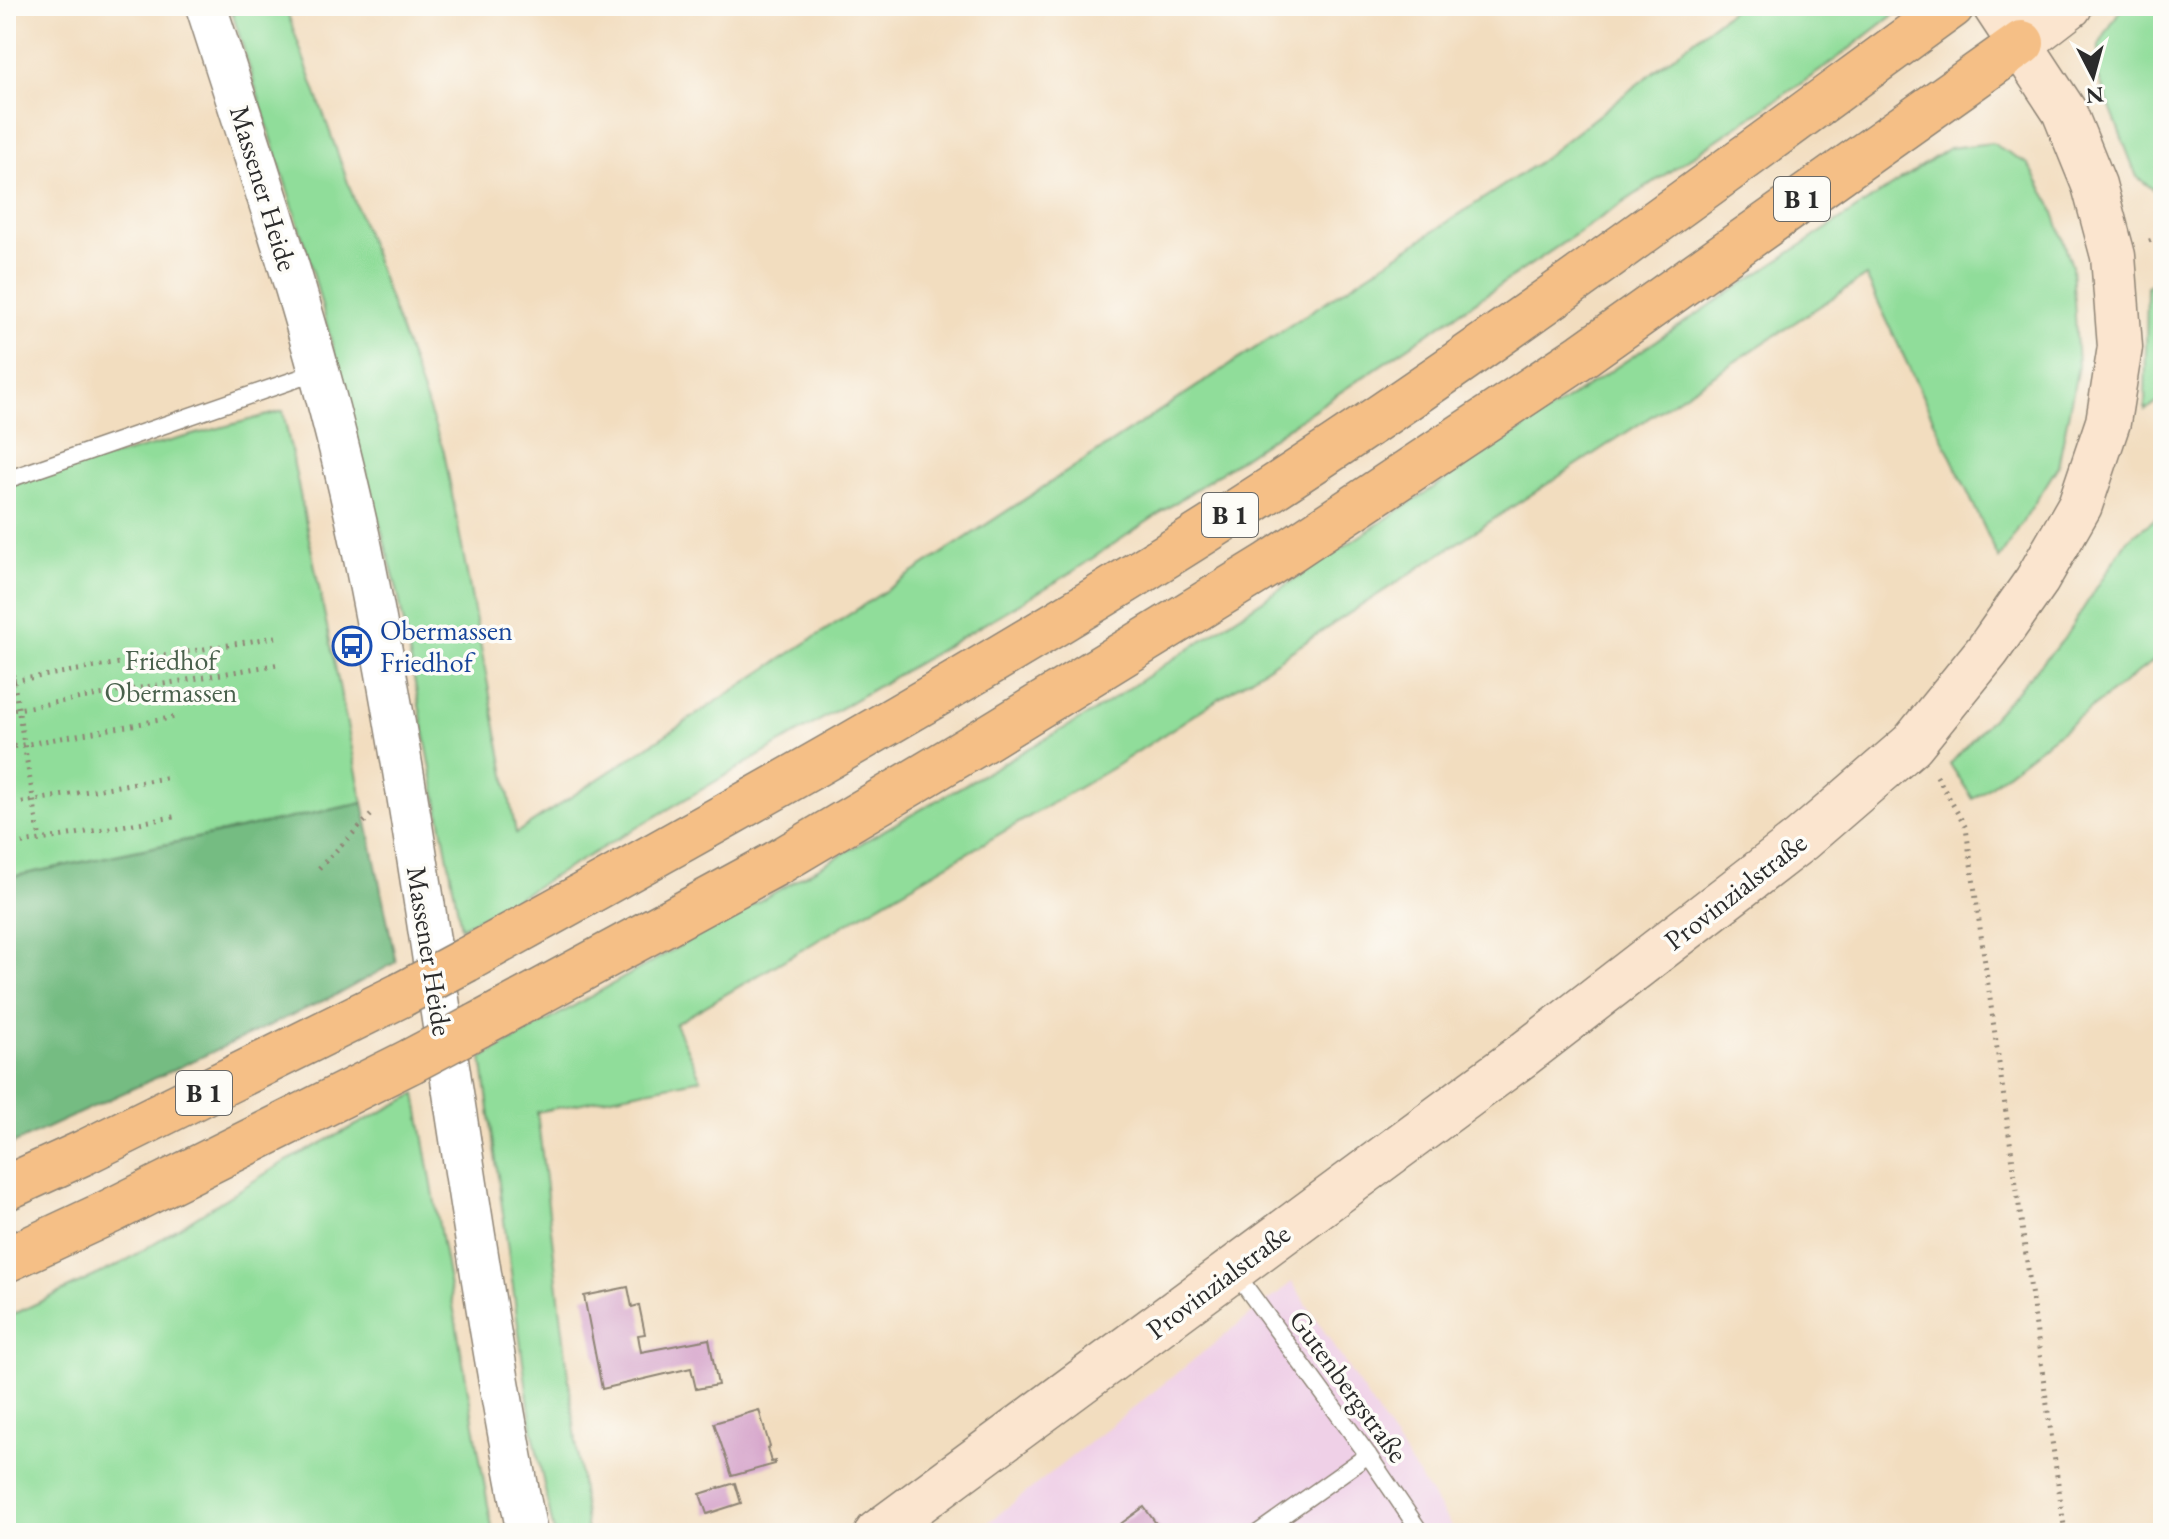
<svg xmlns="http://www.w3.org/2000/svg" width="2169" height="1539" font-family="'EB Garamond',serif">
  <style>
    .built { fill: #efd0e7 }
    .green { fill: #90dd9a; stroke: #5e8462; stroke-width: 2 }
    .forest { fill: #74bc82; stroke: #507456; stroke-width: 2 }
    .building { fill: #d4a1c9 }
    .lines { fill: none; stroke-linecap: round; stroke-linejoin: round }
    .service-casing { stroke: #8e8475; stroke-width: 19 }
    .tertiary-casing { stroke: #8e8475; stroke-width: 43 }
    .secondary-casing { stroke: #8e8475; stroke-width: 47 }
    .primary-casing { stroke: #8e8475; stroke-width: 47 }
    .path { stroke: #8e8475; stroke-width: 5; stroke-dasharray: 2 6; stroke-linecap: butt }
    .service { stroke: #fff; stroke-width: 16 }
    .tertiary { stroke: #fff; stroke-width: 40 }
    .secondary { stroke: #fbe5cf; stroke-width: 44 }
    .primary { stroke: #f5bf86; stroke-width: 44 }
    .primary-bridge-casing { stroke: #8e8475; stroke-width: 47; stroke-linecap: butt }
    .primary-bridge { stroke: #f5bf86; stroke-width: 44 }
    .labels { text-anchor: middle; dominant-baseline: central; stroke-width: 7; stroke-linejoin: round; paint-order: stroke }
    .shield { fill: #fdfcf7; stroke: #6a6a68; stroke-width: 2 }
    .shield-label { font-size: 26px; font-weight: bold; fill: #2b2b2b }
    .street-label { font-size: 28px; fill: #2b2b2b; stroke: #fdfcf7 }
    .transit-label { font-size: 28px; fill: #164399; stroke: #fdfcf7; text-anchor: start }
    .park-label { font-size: 28px; fill: #49604c; stroke: #fdfcf7 }
  </style>
  <rect width="100%" height="100%" fill="#fdfcf7"/>
  <filter id="ink" filterUnits="userSpaceOnUse"><feTurbulence type="fractalNoise" baseFrequency=".0125" numOctaves="2"/><feDisplacementMap in="SourceGraphic" scale="16" xChannelSelector="R" yChannelSelector="G"/><feConvolveMatrix kernelMatrix="1 2 1 2 8 2 1 2 1" color-interpolation-filters="sRGB"/></filter>
  <filter id="wash" filterUnits="userSpaceOnUse"><feTurbulence type="fractalNoise" baseFrequency=".006" numOctaves="4" result="noise"/><feDisplacementMap in="SourceGraphic" scale="32" xChannelSelector="R" yChannelSelector="G"/><feGaussianBlur stdDeviation="1.8" result="paint"/><feColorMatrix in="noise" values="0 0 0 0 0 0 0 0 0 0 0 0 0 0 0 0 0 1.4 0 .05"/><feComposite in="paint" operator="in"/></filter>
  <g filter="url(#wash)">
    <rect width="100%" height="100%" fill="#f2ddbf"/>
    <!-- built -->
    <polygon class="built" points="1292,1282 1456,1533 975,1533"/>
    <!-- green -->
    <g class="green">
      <polygon points="230,6 285,6 444,452 516,833 1536,164 1737,6 1905,6 1827,66 1066,576 520,896 461,928 398,593 311,265"/>
      <polygon points="2126,6 2163,6 2163,189 2154,190 2137,177 2098,76 2099,45 2118,13"/>
      <polygon points="1992,143 2028,164 2051,204 2072,266 2078,366 2058,466 1999,559 1866,276 1114,767 675,1024 701,1079 537,1112 587,1533 554,1533 532,1428 482,1058 1093,712 1949,148"/>
      <polygon points="2163,274 2163,399 2145,410 2147,286"/>
      <polygon points="283,411 363,803 6,878 6,485"/>
      <polygon points="2163,513 2163,653 1973,799 1950,764 2063,640 2127,540"/>
      <polygon points="416,1094 493,1533 6,1533 6,1318 122,1263 281,1164"/>
    </g>
    <!-- forest -->
    <polygon class="forest" points="363,803 396,962 340,993 6,1147 6,878"/>
    <g id="blocks">
      <!-- building -->
      <g class="building">
        <polygon points="628,1287 632,1307 639,1305 645,1334 638,1335 641,1352 709,1339 718,1385 696,1389 691,1368 602,1389 584,1296"/>
        <polygon points="759,1410 770,1447 767,1448 771,1462 775,1461 775,1464 732,1476 714,1423"/>
        <polygon points="735,1483 741,1503 707,1514 700,1494"/>
        <polygon points="1144,1507 1163,1533 1108,1533"/>
      </g>
    </g>
  </g>
  <g filter="url(#ink)">
    <use href="#blocks" fill-opacity="0" stroke="#8e8475" stroke-width="2"/>
    <g class="lines">
      <defs>
        <g id="service">
          <polyline points="6,480 317,372"/>
          <polyline points="1234,1271 1368,1455 1421,1533"/>
          <polyline points="1258,1533 1368,1455"/>
        </g>
        <path id="tertiary" d="M206,6C262,180 321,355 359,534C428,865 461,1202 527,1533"/>
        <g id="secondary">
          <polyline points="2022,43 2070,6"/>
          <polyline points="877,1533 1523,1055 1801,840 1912,744 1988,650 2037,580 2080,505 2108,422 2120,347 2113,256 2094,185 2064,111 1995,6"/>
        </g>
        <g id="primary">
          <path d="M466,960C725,817 984,673 1234,513C1481,355 1715,179 1952,6"/>
          <polyline points="477,1026 777,863 987,738 1268,565 1583,355 2022,43"/>
          <polyline points="6,1188 85,1152 401,995"/>
          <polyline points="6,1260 109,1212 411,1061"/>
        </g>
      </defs>
      <!-- service casing -->
      <use href="#service" class="service-casing"/>
      <!-- tertiary casing -->
      <use href="#tertiary" class="tertiary-casing"/>
      <!-- secondary casing -->
      <use href="#secondary" class="secondary-casing"/>
      <!-- primary casing -->
      <use href="#primary" class="primary-casing"/>
      <!-- path -->
      <g class="path">
        <polyline points="2149,241 2163,236"/>
        <polyline points="6,635 40,840"/>
        <polyline points="6,682 276,637"/>
        <polyline points="6,711 280,664"/>
        <polyline points="6,748 176,717"/>
        <polyline points="1937,776 1966,828 2065,1533"/>
        <polyline points="6,805 171,777"/>
        <polyline points="6,846 179,816"/>
        <polyline points="319,868 372,814"/>
      </g>
      <!-- service -->
      <use href="#service" class="service"/>
      <!-- tertiary -->
      <use href="#tertiary" class="tertiary"/>
      <!-- secondary -->
      <use href="#secondary" class="secondary"/>
      <!-- primary -->
      <use href="#primary" class="primary"/>
      <defs>
        <g id="primary-bridge">
          <polyline points="401,995 466,960"/>
          <polyline points="411,1061 477,1026"/>
        </g>
      </defs>
      <!-- primary-bridge casing -->
      <use href="#primary-bridge" class="primary-bridge-casing"/>
      <!-- primary-bridge -->
      <use href="#primary-bridge" class="primary-bridge"/>
    </g>
  </g>
  <!-- icons -->
  <defs>
    <symbol id="bus-ring" viewBox="-11 -11 22 22"><circle r="9.5" fill="#fdfcf7" stroke="#1a4fb4" stroke-width="1.5"/><path d="M-5-6H5V4H4V6H2V4H-2V6H-4V4H-5ZM-3.5-4V0h7V-4ZM-3.5 1.2v1.5H-2V1.2ZM2 1.2v1.5H3.5V1.2Z" fill="#1a4fb4"/></symbol>
  </defs>
  <g fill-rule="evenodd">
    <use href="#bus-ring" x="330" y="624" width="44" height="44"/>
  </g>
  <g class="labels">
    <!-- shield labels -->
    <g class="shield">
      <rect x="1774" y="177" width="56" height="44" rx="6"/>
      <rect x="1202" y="493" width="56" height="44" rx="6"/>
      <rect x="176" y="1071" width="56" height="44" rx="6"/>
    </g>
    <g class="shield-label">
      <text x="1802" y="199">B 1</text>
      <text x="1230" y="515">B 1</text>
      <text x="204" y="1093">B 1</text>
    </g>
    <!-- street labels -->
    <g class="street-label">
      <text transform="translate(264 188) rotate(73)">Massener Heide</text>
      <text transform="translate(1735 891) rotate(-38)">Provinzialstraße</text>
      <text transform="translate(430 951) rotate(81)">Massener Heide</text>
      <text transform="translate(1218 1281) rotate(-37)">Provinzialstraße</text>
      <text transform="translate(1349 1386) rotate(54)">Gutenbergstraße</text>
    </g>
    <!-- transit labels -->
    <g class="transit-label">
      <text x="380" y="630">Obermassen<tspan x="380" dy="32">Friedhof</tspan></text>
    </g>
    <!-- park labels -->
    <g class="park-label">
      <text x="171" y="660">Friedhof<tspan x="171" dy="32">Obermassen</tspan></text>
    </g>
  </g>
  <!-- margin -->
  <rect width="2169" height="1539" fill="none" stroke="#fdfcf7" stroke-width="32"/>
  <!-- north arrow -->
  <g transform="translate(2093 76) rotate(174)" stroke="#fdfcf7" stroke-width="6" paint-order="stroke">
  <path d="M0-6L14 30L0 20L-14 30Z" fill="#2b2b2b"/>
  <text y="-12" font-size="22" font-weight="bold" text-anchor="middle" fill="#2b2b2b">N</text>
  </g>
</svg>
